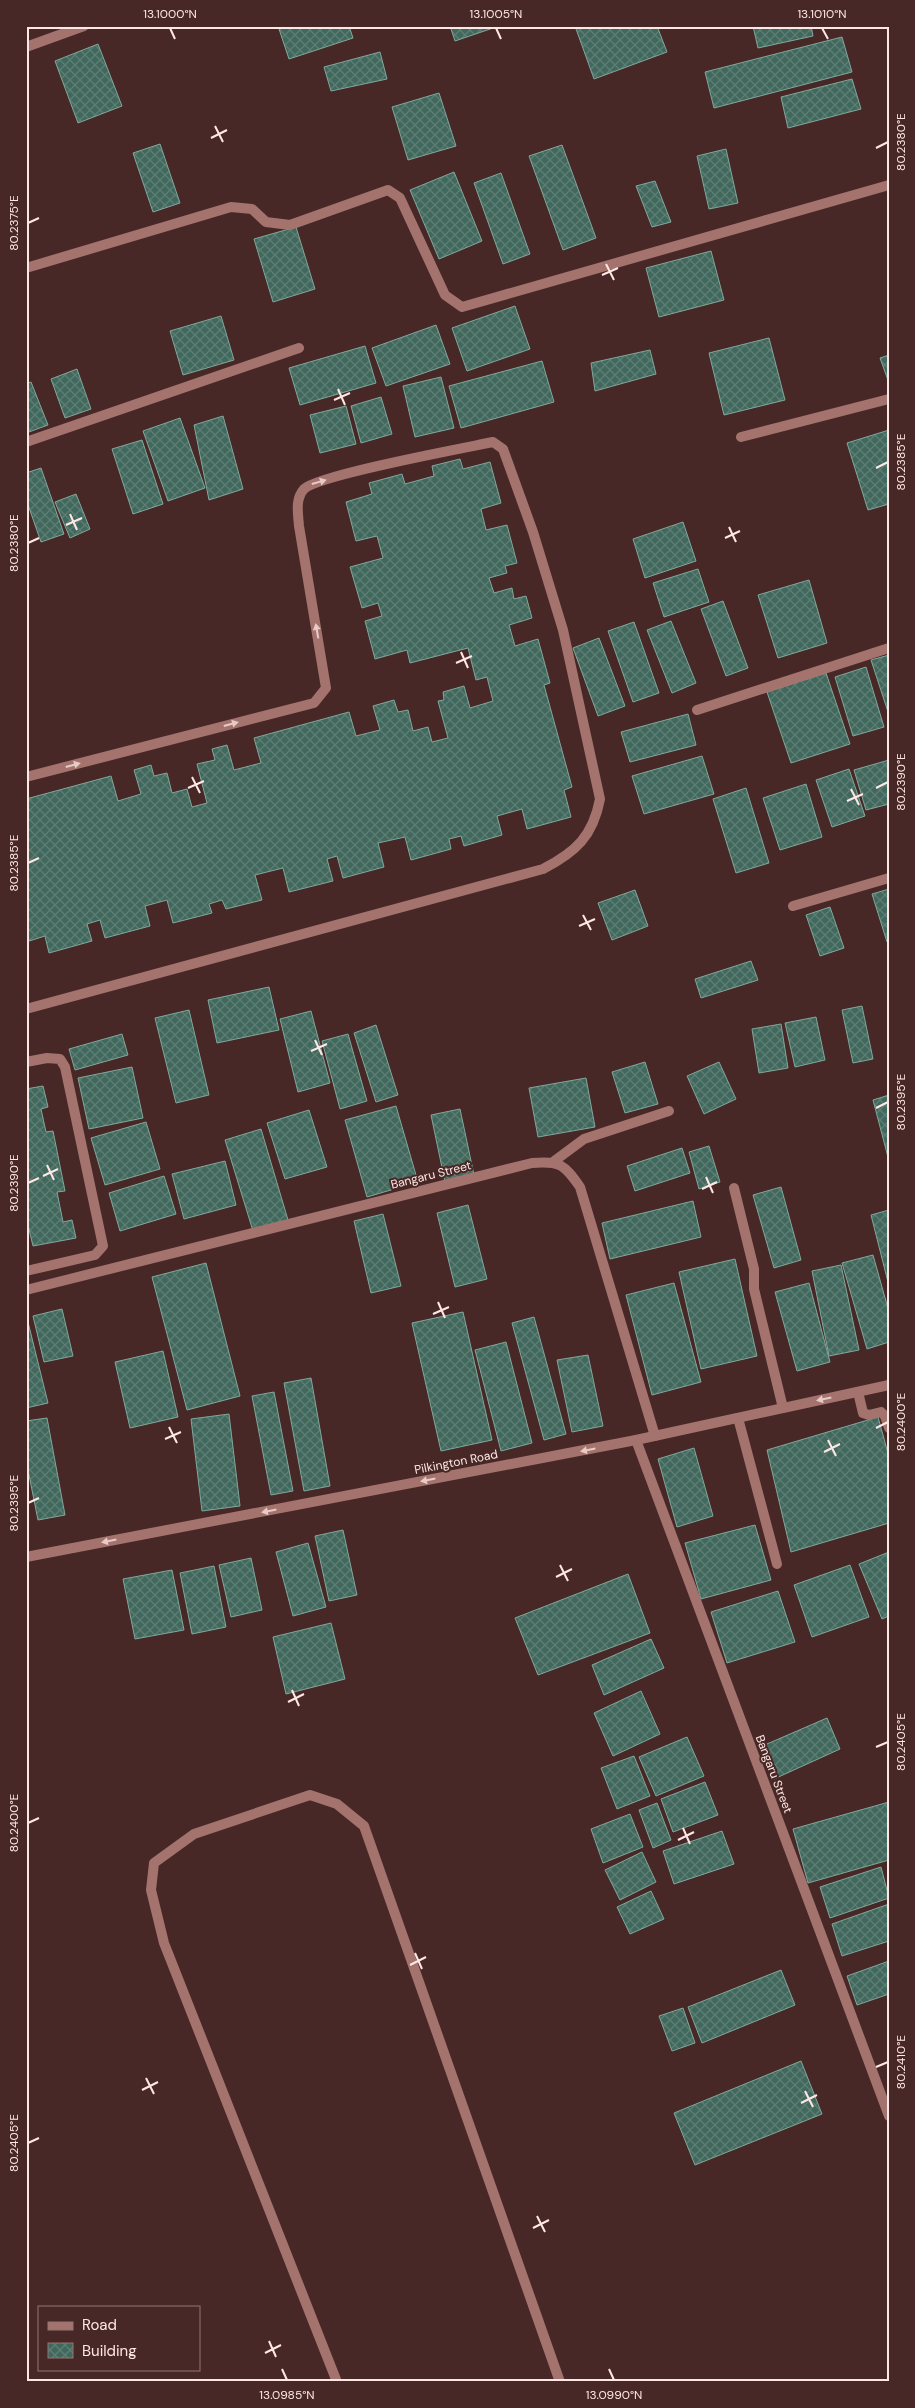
<svg xmlns="http://www.w3.org/2000/svg" width="915" height="2408" font-family="'DM Sans',sans-serif">
  <style>
    .building { fill: url(#building-cross-hatch); stroke: #7fa89c }
    .lines { fill: none; stroke-linecap: round; stroke-linejoin: round }
    .service { stroke: #a4736e; stroke-width: 10 }
    .minor { stroke: #a4736e; stroke-width: 10 }
    .tertiary { stroke: #a4736e; stroke-width: 10 }
    .oneway { fill: #e8cbc8 }
    .ticks { fill: none; stroke: #fee8e6; stroke-width: 2 }
    .labels { text-anchor: middle; dominant-baseline: central; stroke-width: 4; stroke-linejoin: round; paint-order: stroke }
    .street-label { font-size: 12px; fill: #fee8e6; stroke: #482826 }
    .neatline { fill: none; stroke: #fee8e6; stroke-width: 2 }
    .ticks-label { font-size: 12px; text-anchor: middle; fill: #fee8e6 }
  </style>
  <defs>
    <pattern id="building-cross-hatch" width="8" height="8" patternUnits="userSpaceOnUse" patternTransform="scale(1.25)"><rect width="8" height="8" fill="#41685d"/><path d="M0 0l8 8M0 8l8-8" fill="none" stroke="#5e7e74"/></pattern>
  </defs>
  <rect width="100%" height="100%" fill="#482826"/>
  <!-- building -->
  <g class="building">
    <polygon points="278,26 349,26 353,38 289,59"/>
    <polygon points="450,26 499,26 455,41"/>
    <polygon points="575,26 657,26 667,52 594,79"/>
    <polygon points="753,26 811,26 813,36 758,48"/>
    <polygon points="842,37 852,72 714,108 705,72"/>
    <polygon points="98,44 122,106 78,123 55,61"/>
    <polygon points="380,52 387,79 331,91 324,67"/>
    <polygon points="852,79 861,109 788,128 781,97"/>
    <polygon points="439,93 456,146 408,160 392,107"/>
    <polygon points="160,144 180,203 153,212 133,153"/>
    <polygon points="562,145 596,238 563,250 529,156"/>
    <polygon points="726,149 738,203 709,209 697,156"/>
    <polygon points="454,172 482,241 439,259 410,190"/>
    <polygon points="501,173 530,254 503,264 474,183"/>
    <polygon points="655,181 671,222 652,227 636,186"/>
    <polygon points="296,227 315,289 273,302 254,239"/>
    <polygon points="711,251 724,300 659,317 646,268"/>
    <polygon points="515,306 530,349 467,371 452,328"/>
    <polygon points="221,316 234,360 183,375 170,331"/>
    <polygon points="436,325 450,364 386,386 372,348"/>
    <polygon points="769,338 785,400 724,415 709,353"/>
    <polygon points="365,346 376,383 300,405 289,368"/>
    <polygon points="650,350 656,374 595,391 591,363"/>
    <polygon points="889,355 889,383 880,358"/>
    <polygon points="542,361 554,402 461,428 449,386"/>
    <polygon points="77,369 91,409 65,418 51,379"/>
    <polygon points="441,377 454,428 415,437 403,386"/>
    <polygon points="31,382 48,425 26,433 26,384"/>
    <polygon points="381,397 392,434 361,443 351,406"/>
    <polygon points="346,406 356,444 320,453 310,415"/>
    <polygon points="223,416 243,489 209,500 194,425"/>
    <polygon points="180,418 205,488 168,501 143,431"/>
    <polygon points="889,430 889,504 868,510 847,443"/>
    <polygon points="142,440 163,504 133,514 112,449"/>
    <polygon points="460,459 463,469 490,462 501,503 481,509 486,530 507,525 517,563 505,566 507,573 489,578 494,593 512,588 514,599 526,596 532,618 509,625 515,646 538,639 550,683 544,685 572,787 564,790 571,817 527,829 522,809 497,816 502,835 464,846 461,836 449,839 451,849 411,860 405,837 378,843 384,867 343,878 337,856 327,859 333,881 289,892 283,868 255,875 262,900 226,909 222,900 209,904 212,913 173,923 167,900 145,906 150,926 105,938 100,920 87,924 92,941 49,953 45,936 26,942 26,799 111,776 118,801 141,794 134,770 151,765 154,776 167,773 172,793 187,789 192,807 207,803 197,764 215,760 212,749 227,745 234,770 261,763 254,738 349,712 356,736 380,730 373,706 394,700 398,712 408,710 413,731 428,727 432,742 448,738 438,701 444,700 443,692 464,686 470,708 493,701 487,677 476,680 468,648 410,663 407,650 375,659 365,621 382,616 378,603 362,608 350,567 383,558 377,536 356,541 346,502 372,494 369,483 402,474 405,484 434,476 432,466"/>
    <polygon points="41,468 64,534 41,542 26,499 26,473"/>
    <polygon points="76,494 90,529 70,538 55,502"/>
    <polygon points="683,522 696,561 645,578 633,539"/>
    <polygon points="698,569 709,602 664,617 653,583"/>
    <polygon points="809,580 827,643 778,658 758,595"/>
    <polygon points="723,601 748,668 726,676 701,609"/>
    <polygon points="671,621 696,683 672,693 647,630"/>
    <polygon points="634,622 659,693 633,702 608,631"/>
    <polygon points="599,638 625,706 598,716 573,648"/>
    <polygon points="889,655 889,715 871,660"/>
    <polygon points="866,667 884,727 853,736 835,677"/>
    <polygon points="826,673 850,744 791,763 767,692"/>
    <polygon points="688,714 696,745 630,762 621,732"/>
    <polygon points="702,756 714,794 644,814 632,776"/>
    <polygon points="889,760 889,804 866,810 854,770"/>
    <polygon points="849,769 865,816 832,827 816,780"/>
    <polygon points="806,784 822,837 780,850 763,798"/>
    <polygon points="746,788 769,863 736,873 713,799"/>
    <polygon points="889,889 889,941 887,942 872,894"/>
    <polygon points="635,890 648,926 612,940 598,903"/>
    <polygon points="830,907 844,948 820,956 806,915"/>
    <polygon points="751,961 758,980 701,998 695,979"/>
    <polygon points="269,987 279,1030 217,1043 208,1000"/>
    <polygon points="862,1006 873,1059 853,1063 842,1010"/>
    <polygon points="189,1010 209,1095 176,1103 155,1018"/>
    <polygon points="311,1011 330,1083 298,1092 280,1019"/>
    <polygon points="816,1017 825,1060 795,1067 785,1023"/>
    <polygon points="781,1024 788,1068 759,1073 752,1029"/>
    <polygon points="376,1025 398,1095 376,1102 354,1033"/>
    <polygon points="122,1034 128,1055 75,1070 69,1049"/>
    <polygon points="348,1034 367,1101 340,1109 322,1041"/>
    <polygon points="645,1062 658,1104 625,1113 612,1072"/>
    <polygon points="719,1062 736,1099 704,1114 687,1076"/>
    <polygon points="132,1067 143,1118 89,1129 78,1078"/>
    <polygon points="586,1078 595,1127 538,1137 529,1088"/>
    <polygon points="43,1086 48,1107 41,1109 46,1132 53,1131 65,1191 57,1192 63,1222 72,1220 76,1238 33,1246 26,1217 26,1089"/>
    <polygon points="889,1095 889,1161 873,1100"/>
    <polygon points="396,1106 418,1182 367,1197 345,1120"/>
    <polygon points="460,1109 474,1175 445,1182 431,1115"/>
    <polygon points="309,1110 327,1167 285,1179 267,1123"/>
    <polygon points="146,1122 160,1169 105,1185 91,1138"/>
    <polygon points="261,1129 288,1220 253,1231 225,1140"/>
    <polygon points="709,1146 720,1182 699,1189 689,1152"/>
    <polygon points="682,1148 690,1173 635,1191 627,1166"/>
    <polygon points="225,1161 236,1205 184,1219 172,1174"/>
    <polygon points="164,1176 176,1214 120,1231 109,1193"/>
    <polygon points="781,1187 801,1260 774,1268 753,1195"/>
    <polygon points="693,1201 701,1237 610,1259 602,1223"/>
    <polygon points="468,1205 487,1279 455,1287 437,1213"/>
    <polygon points="889,1210 889,1286 871,1215"/>
    <polygon points="383,1214 401,1286 371,1293 354,1221"/>
    <polygon points="873,1255 889,1312 889,1342 867,1349 842,1263"/>
    <polygon points="735,1259 757,1356 701,1369 679,1272"/>
    <polygon points="206,1263 240,1396 187,1410 152,1277"/>
    <polygon points="841,1265 859,1350 829,1356 812,1271"/>
    <polygon points="674,1283 701,1382 652,1395 626,1295"/>
    <polygon points="809,1283 830,1362 797,1371 775,1292"/>
    <polygon points="62,1309 73,1356 44,1362 33,1316"/>
    <polygon points="463,1312 492,1440 441,1451 412,1323"/>
    <polygon points="26,1314 48,1403 26,1408"/>
    <polygon points="534,1317 566,1434 544,1440 512,1323"/>
    <polygon points="506,1342 532,1443 501,1451 475,1350"/>
    <polygon points="163,1351 178,1417 130,1428 115,1362"/>
    <polygon points="588,1355 603,1426 572,1432 557,1360"/>
    <polygon points="311,1378 330,1486 304,1491 284,1383"/>
    <polygon points="274,1392 293,1491 271,1495 252,1396"/>
    <polygon points="229,1414 240,1506 202,1511 191,1419"/>
    <polygon points="878,1417 889,1457 889,1523 791,1552 767,1450"/>
    <polygon points="47,1418 65,1515 38,1520 26,1460 26,1421"/>
    <polygon points="694,1448 713,1516 677,1527 658,1459"/>
    <polygon points="755,1525 771,1580 701,1599 685,1543"/>
    <polygon points="343,1530 357,1595 329,1601 315,1536"/>
    <polygon points="308,1543 326,1607 293,1616 276,1552"/>
    <polygon points="889,1552 889,1616 882,1619 859,1564"/>
    <polygon points="251,1558 262,1610 231,1617 219,1565"/>
    <polygon points="850,1565 869,1617 812,1637 794,1585"/>
    <polygon points="214,1566 226,1627 192,1634 180,1573"/>
    <polygon points="172,1570 184,1630 135,1639 123,1579"/>
    <polygon points="628,1574 650,1633 538,1675 515,1618"/>
    <polygon points="778,1591 795,1642 727,1663 711,1612"/>
    <polygon points="331,1623 345,1679 286,1694 273,1637"/>
    <polygon points="651,1639 664,1668 604,1695 592,1665"/>
    <polygon points="641,1691 660,1734 613,1756 594,1713"/>
    <polygon points="827,1718 840,1749 774,1779 760,1747"/>
    <polygon points="687,1737 704,1776 656,1796 639,1757"/>
    <polygon points="634,1756 650,1796 617,1809 601,1768"/>
    <polygon points="705,1782 718,1815 673,1832 661,1799"/>
    <polygon points="889,1802 889,1860 808,1883 793,1829"/>
    <polygon points="657,1803 671,1840 653,1848 639,1810"/>
    <polygon points="630,1814 643,1847 603,1863 591,1829"/>
    <polygon points="722,1831 734,1864 674,1884 663,1851"/>
    <polygon points="642,1852 656,1882 620,1900 605,1870"/>
    <polygon points="881,1867 889,1898 830,1918 820,1887"/>
    <polygon points="651,1891 664,1919 630,1934 617,1907"/>
    <polygon points="889,1904 889,1941 842,1956 832,1924"/>
    <polygon points="889,1961 889,1994 857,2005 847,1976"/>
    <polygon points="781,1970 795,2005 702,2043 688,2007"/>
    <polygon points="683,2008 695,2043 672,2051 659,2016"/>
    <polygon points="801,2061 822,2114 695,2165 674,2113"/>
  </g>
  <g class="lines">
    <!-- service -->
    <polyline class="service" points="337,2382 164,1943 151,1890 154,1863 194,1834 310,1795 337,1804 364,1826 560,2382"/>
    <!-- minor -->
    <g class="minor">
      <polyline points="26,47 84,26"/>
      <polyline points="26,268 231,207 252,209 266,222 290,225 388,190 400,198 445,295 462,307 889,185"/>
      <polyline points="741,437 889,399"/>
      <polyline points="26,442 299,348"/>
      <polyline points="697,710 889,648"/>
      <path d="M26,777L314,703L326,688L299,526C298,513 295,499 304,489C318,475 464,448 493,442L503,449L533,532L563,630L600,799C593,836 576,852 543,869L26,1009"/>
      <polyline points="793,906 889,878"/>
      <polyline points="26,1062 47,1058 60,1059 65,1067 103,1246 95,1255 26,1271"/>
      <polyline points="553,1162 584,1139 669,1111"/>
      <polyline points="734,1188 754,1269 754,1289 783,1408"/>
      <path d="M26,1290L532,1163C560,1161 564,1164 580,1187L655,1436"/>
      <polyline points="858,1392 863,1413 869,1415 881,1412 885,1416 889,1428"/>
      <polyline points="738,1418 777,1564"/>
      <polyline points="636,1440 889,2116"/>
    </g>
    <!-- tertiary -->
    <polyline class="tertiary" points="26,1557 636,1440 889,1385"/>
  </g>
  <!-- one-way arrows -->
  <defs><path id="oneway-solid" d="M-6-.8H1V-3.2L6.5 0L1 3.2V.8H-6Z" transform="scale(1.25)"/></defs>
  <g class="oneway">
    <use href="#oneway-solid" transform="translate(319 482) rotate(-16)"/>
    <use href="#oneway-solid" transform="translate(317 631) rotate(-100)"/>
    <use href="#oneway-solid" transform="translate(231 724) rotate(-15)"/>
    <use href="#oneway-solid" transform="translate(73 765) rotate(-15)"/>
    <use href="#oneway-solid" transform="translate(824 1399) rotate(168)"/>
    <use href="#oneway-solid" transform="translate(588 1450) rotate(169)"/>
    <use href="#oneway-solid" transform="translate(428 1480) rotate(169)"/>
    <use href="#oneway-solid" transform="translate(269 1511) rotate(169)"/>
    <use href="#oneway-solid" transform="translate(109 1541) rotate(169)"/>
  </g>
  <!-- ticks -->
  <path class="ticks" d="M170,28L175,39M496,28L501,39M822,28L828,39M215,126L223,142M211,138L227,130M876,148L888,142M28,223L39,218M606,264L614,280M602,275L618,268M338,389L345,405M334,400L350,393M876,468L888,462M70,514L77,530M66,525L82,518M729,527L736,542M725,538L740,531M28,543L39,538M461,652L468,668M456,663L472,656M192,777L200,793M188,788L204,781M876,788L888,782M851,789L859,805M847,801L863,794M28,863L39,858M583,915L591,930M579,926L595,919M315,1040L322,1055M311,1051L327,1044M876,1108L888,1102M47,1165L54,1180M43,1176L58,1169M706,1177L713,1193M28,1183L39,1178M702,1189L717,1182M438,1302L445,1318M433,1314L449,1307M169,1427L177,1443M876,1428L888,1422M165,1439L181,1432M828,1440L836,1456M824,1452L840,1444M28,1503L39,1498M560,1565L568,1581M556,1577L572,1569M292,1690L299,1706M288,1702L304,1694M876,1747L888,1742M28,1823L39,1818M683,1828L690,1844M678,1840L694,1832M415,1953L422,1969M410,1965L426,1957M876,2067L888,2062M146,2078L154,2094M142,2090L158,2082M805,2091L813,2107M801,2103L817,2095M28,2143L39,2138M537,2216L545,2232M533,2228L549,2220M269,2341L276,2357M265,2353L281,2345M282,2369L287,2380M609,2369L614,2380"/>
  <g class="labels">
    <!-- street labels -->
    <g class="street-label">
      <text transform="translate(431 1175) rotate(-14)">Bangaru Street</text>
      <text transform="translate(456 1462) rotate(-11)">Pilkington Road</text>
      <text transform="translate(774 1774) rotate(69)">Bangaru Street</text>
    </g>
  </g>
  <!-- border -->
  <rect width="915" height="2408" fill="none" stroke="#482826" stroke-width="55"/>
  <!-- legend -->
  <rect x="38" y="2306" width="162" height="65" fill="#482826" stroke="#917573"/>
  <rect x="48" y="2322" width="25" height="8" fill="#a4736e" stroke="#917573"/>
  <text x="82" y="2330" font-size="15" fill="#fee8e6">Road</text>
  <rect x="48" y="2343" width="25" height="15" fill="url(#building-cross-hatch)" stroke="#917573"/>
  <text x="82" y="2356" font-size="15" fill="#fee8e6">Building</text>
  <rect x="28" y="28" width="860" height="2352" class="neatline"/>
  <g class="ticks-label">
    <text x="170" y="18">13.1000°N</text>
    <text x="496" y="18">13.1005°N</text>
    <text x="822" y="18">13.1010°N</text>
    <text transform="translate(901 142) rotate(-90)" y="4">80.2380°E</text>
    <text transform="translate(14 223) rotate(-90)" y="4">80.2375°E</text>
    <text transform="translate(901 462) rotate(-90)" y="4">80.2385°E</text>
    <text transform="translate(14 543) rotate(-90)" y="4">80.2380°E</text>
    <text transform="translate(901 782) rotate(-90)" y="4">80.2390°E</text>
    <text transform="translate(14 863) rotate(-90)" y="4">80.2385°E</text>
    <text transform="translate(901 1102) rotate(-90)" y="4">80.2395°E</text>
    <text transform="translate(14 1183) rotate(-90)" y="4">80.2390°E</text>
    <text transform="translate(901 1422) rotate(-90)" y="4">80.2400°E</text>
    <text transform="translate(14 1503) rotate(-90)" y="4">80.2395°E</text>
    <text transform="translate(901 1742) rotate(-90)" y="4">80.2405°E</text>
    <text transform="translate(14 1823) rotate(-90)" y="4">80.2400°E</text>
    <text transform="translate(901 2062) rotate(-90)" y="4">80.2410°E</text>
    <text transform="translate(14 2143) rotate(-90)" y="4">80.2405°E</text>
    <text x="287" y="2399">13.0985°N</text>
    <text x="614" y="2399">13.0990°N</text>
  </g>
</svg>
